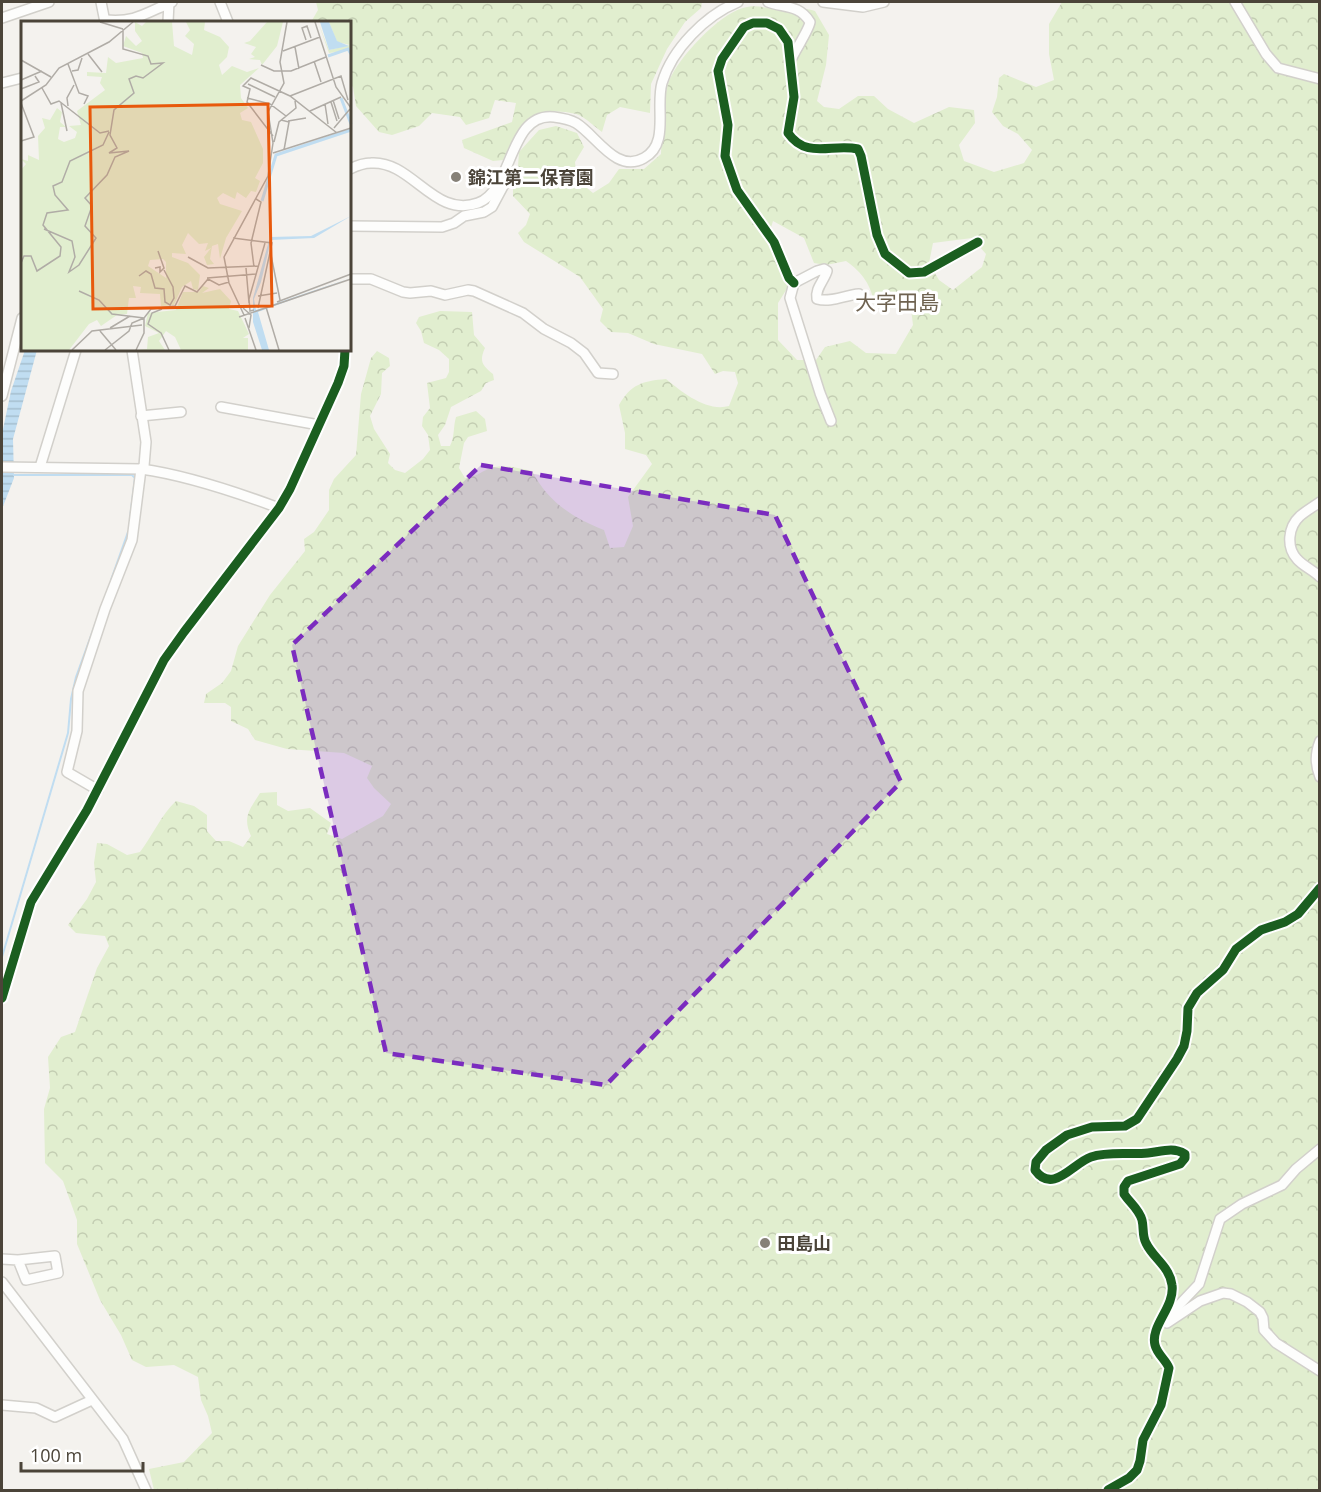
<svg xmlns="http://www.w3.org/2000/svg" width="1321" height="1492" font-family="'Open Sans','Noto Sans JP',sans-serif">
  <style>
    .forest { fill: url(#forest-crowns); fill-rule: evenodd }
    .water { fill: url(#water-rules) }
    .lines { fill: none; stroke-linecap: round; stroke-linejoin: round }
    .stream { stroke: #c0ddf1; stroke-width: 2 }
    .minor-casing { stroke: #d2d0cb; stroke-width: 12 }
    .minor { stroke: #fdfdfc; stroke-width: 9 }
    .cycleway-casing { stroke: #fff; stroke-width: 13 }
    .cycleway { stroke: #1b5e20; stroke-width: 9 }
    .marked { fill: #7b2cbf; fill-opacity: 0.2; stroke: #7b2cbf; stroke-width: 4.5; stroke-dasharray: 12 8; stroke-linejoin: round }
    .poi-dot { fill: #868178; stroke: #fff; stroke-width: 2 }
    .labels { text-anchor: middle; dominant-baseline: central; stroke-width: 6; stroke-linejoin: round; paint-order: stroke }
    .poi-label { font-size: 18px; font-weight: bold; fill: #4b4439; stroke: #fff; text-anchor: start }
    .quarter-label { font-size: 21px; fill: #6e6250; stroke: #fff }
    .inset-river { fill: none; stroke: #c0ddf1; stroke-width: 3 }
    .inset-road { fill: none; stroke: #b0aca6; stroke-width: 1.5 }
    .view { fill: #e8590c; fill-opacity: 0.15; stroke: #e8590c; stroke-width: 3 }
    .inset-edge { fill: none; stroke: #4b4439; stroke-width: 3 }
  </style>
  <defs>
    <pattern id="forest-crowns" width="20" height="18" patternUnits="userSpaceOnUse" patternTransform="scale(1.5)"><rect width="20" height="18" fill="#e1eecf"/><path d="M2 6a3 3 0 1 1 6 0M12 15a3 3 0 1 1 6 0" fill="none" stroke="#c3cdb2"/></pattern>
    <pattern id="water-rules" width="6" height="5" patternUnits="userSpaceOnUse" patternTransform="scale(1.5)"><rect width="6" height="5" fill="#c0ddf1"/><path d="M0 2.5h6" fill="none" stroke="#a6bfcf"/></pattern>
  </defs>
  <rect width="100%" height="100%" fill="#f4f2ee"/>
  <!-- forest -->
  <g class="forest">
    <path d="M316,2H702L701,8L685,22L667,49L651,84L650,113L620,107L607,115L602,132C595,127 587,119 579,115C575,113 569,113 565,112C533,107 514,134 503,160L493,161L464,148L462,140L512,122L516,103L495,100L489,118L466,125L460,117L432,113L419,126L392,135L379,132L356,106L353,87L350,84V22H311L318,10Z"/>
    <path d="M1062,2H1319V1490H154L149,1469L184,1462L212,1433L208,1416L201,1400L198,1377L174,1365L146,1367L132,1360L121,1335L100,1300L77,1244V1220L63,1181L45,1163L44,1109L50,1088L48,1057L61,1037L75,1032L97,968L109,946L105,936L76,933L68,925L87,899L96,882L94,863L97,843L107,844L127,855L140,852C153,835 161,815 176,801L194,806L207,815V831L216,841H229L243,847L251,836C242,817 250,809 260,793L277,792V805L288,811L310,808L331,823L327,834L342,839L383,816L391,804L374,788L367,778L372,766L344,753L287,749L255,740L248,729L231,721V707L225,703H204L206,694L222,683L231,671L238,646L270,595L305,551L304,539L314,532L329,510V490L334,479L356,455L361,394L371,358L377,351L389,358L390,366L382,373L381,394L370,416L374,429L390,454L388,463L395,470L405,473L423,459L430,450L428,435L422,426L423,417L430,408L427,383L446,378L449,372V359L439,350L424,343L421,331L416,323L419,317L440,311L472,312L474,335L485,348C479,361 482,365 493,374L494,380L486,383L481,391L451,407L445,425L438,435L441,446H450C455,436 453,427 456,417L476,411L485,419L487,431L468,437L464,443L459,468L465,478C478,476 477,474 488,469C501,463 518,468 532,471C548,502 573,518 604,530L610,548L624,547L633,526L628,497L652,464L646,455L625,449V433L619,405C631,384 643,381 666,379C683,393 707,412 729,406L738,383L735,372L723,371L715,374L702,354L654,344L628,333L611,332L600,321L603,309L580,277L524,242L518,233L526,225L530,214L513,196V189L525,175L518,166L519,152L539,130L556,126L577,133L584,147L575,162L577,180L593,193L609,183L619,169H644L661,154C662,136 663,97 669,81C678,58 719,14 743,8C759,3 774,11 789,12C801,12 799,6 815,11L829,35L826,65L817,101L824,107L839,109L858,96H874L888,109L914,123L949,107L974,110L975,123L959,145L964,161L994,172L1024,163L1032,150L1018,134L1003,126L992,112L997,97L999,78L1004,74L1036,87L1054,80L1049,54V24ZM773,221L804,238L814,263L826,265L846,261C863,273 871,285 875,306L884,310L906,304L911,309L913,325L896,354L866,353L850,341L825,347L816,360H797L778,340V303L788,287L769,234ZM972,238L986,254L982,267L953,290L939,280L929,263L933,243Z"/>
  </g>
  <!-- water -->
  <polygon class="water" points="25,350 37,350 13,439 14,478 2,509 2,434 11,391"/>
  <g class="lines">
    <!-- stream -->
    <g class="stream">
      <polyline points="14,475 132,475 135,478 130,518"/>
      <polyline points="111,580 128,532"/>
      <polyline points="2,957 68,733 71,699 76,677 96,622"/>
    </g>
    <defs>
      <g id="minor">
        <polyline points="101,2 105,22"/>
        <polyline points="220,2 228,22"/>
        <path d="M768,2C783,8 799,4 810,22C809,30 795,50 791,60"/>
        <polyline points="823,2 863,7 884,2"/>
        <polyline points="1235,2 1266,54 1278,68 1320,79"/>
        <polyline points="2,18 49,2"/>
        <path d="M106,20C134,23 146,13 172,2"/>
        <polyline points="168,22 169,2"/>
        <polyline points="2,83 22,78"/>
        <path d="M350,169C356,166 364,163 371,163C412,160 434,219 478,203C514,190 508,112 554,117C562,118 569,119 576,123C596,135 616,174 644,158C670,144 655,107 662,83C672,49 706,15 738,2"/>
        <polyline points="350,226 442,227 454,223 464,216 484,212 492,207 509,175"/>
        <polyline points="350,279 371,279 403,292 410,293 431,291 445,295 468,290 474,291 523,313 544,329 571,343 584,353 598,373 613,374"/>
        <path d="M794,283L789,278L774,242L737,190L725,156L728,125L718,71L722,59L744,27L753,23H767L779,29L788,42L794,97L788,133C807,160 832,143 858,149L861,156L877,235L885,254L909,273L924,272L978,242"/>
        <polyline points="2,396 22,318"/>
        <polyline points="221,407 319,425"/>
        <polyline points="141,416 181,412"/>
        <path d="M831,421L820,393L790,298L794,283L817,271L824,269L827,271C824,281 815,288 817,299C831,303 845,295 859,294"/>
        <path d="M2,467L141,469C186,475 236,492 279,508"/>
        <polyline points="40,467 76,350"/>
        <path d="M1320,502C1313,507 1306,511 1300,516C1288,527 1286,547 1297,559C1303,566 1313,570 1320,577"/>
        <path d="M1320,741C1315,754 1315,764 1320,777"/>
        <polyline points="98,790 67,772 77,731 78,691 105,609 132,540 141,469 144,466 146,442 132,350"/>
        <polyline points="2,998 31,902 87,810 164,660 184,632 279,508 290,489 338,383 344,366 345,350"/>
        <polyline points="2,1259 18,1260 55,1256 58,1273 26,1280 18,1260"/>
        <polyline points="2,1282 123,1439 146,1490"/>
        <polyline points="1164,1321 1199,1284 1220,1219 1242,1204 1282,1185 1296,1169 1320,1149"/>
        <polyline points="1167,1323 1200,1301 1223,1293 1231,1294 1247,1302 1260,1312 1263,1318 1264,1330 1276,1343 1320,1371"/>
        <polyline points="2,1405 36,1408 55,1417 92,1400"/>
        <path d="M1108,1490L1129,1478L1137,1470L1140,1461L1143,1440L1161,1405L1169,1368C1166,1360 1157,1354 1155,1345C1150,1326 1175,1307 1172,1285C1170,1267 1153,1258 1146,1243C1142,1236 1144,1228 1142,1220C1139,1209 1130,1203 1124,1194V1187L1128,1181L1180,1164L1185,1158V1154C1180,1151 1177,1150 1171,1150C1164,1150 1156,1152 1148,1153C1130,1155 1109,1151 1091,1157C1073,1163 1053,1195 1035,1170L1036,1162L1046,1150L1067,1135L1092,1127L1125,1126L1137,1119L1177,1059L1184,1046L1187,1031L1188,1008L1197,993L1223,970L1236,949L1261,930L1285,922L1298,914L1320,888"/>
      </g>
    </defs>
    <!-- minor casing -->
    <use href="#minor" class="minor-casing"/>
    <!-- minor -->
    <use href="#minor" class="minor"/>
    <defs>
      <g id="cycleway">
        <path d="M794,283L789,278L774,242L737,190L725,156L728,125L718,71L722,59L744,27L753,23H767L779,29L788,42L794,97L788,133C807,160 832,143 858,149L861,156L877,235L885,254L909,273L924,272L978,242"/>
        <polyline points="2,998 31,902 87,810 164,660 184,632 279,508 290,489 338,383 344,366 345,350"/>
        <path d="M1108,1490L1129,1478L1137,1470L1140,1461L1143,1440L1161,1405L1169,1368C1166,1360 1157,1354 1155,1345C1150,1326 1175,1307 1172,1285C1170,1267 1153,1258 1146,1243C1142,1236 1144,1228 1142,1220C1139,1209 1130,1203 1124,1194V1187L1128,1181L1180,1164L1185,1158V1154C1180,1151 1177,1150 1171,1150C1164,1150 1156,1152 1148,1153C1130,1155 1109,1151 1091,1157C1073,1163 1053,1195 1035,1170L1036,1162L1046,1150L1067,1135L1092,1127L1125,1126L1137,1119L1177,1059L1184,1046L1187,1031L1188,1008L1197,993L1223,970L1236,949L1261,930L1285,922L1298,914L1320,888"/>
      </g>
    </defs>
    <!-- cycleway casing -->
    <use href="#cycleway" class="cycleway-casing"/>
    <!-- cycleway -->
    <use href="#cycleway" class="cycleway"/>
  </g>
  <!-- marked area -->
  <path class="marked" d="M481,465L775,515L901,782L606,1085L386,1053L292,645Z"/>
  <!-- markers -->
  <g class="poi-dot">
    <circle cx="456" cy="177" r="6"/>
    <circle cx="765" cy="1243" r="6"/>
  </g>
  <g class="labels">
    <!-- poi labels -->
    <g class="poi-label">
      <text x="468" y="177">錦江第二保育園</text>
      <text x="777" y="1243">田島山</text>
    </g>
    <!-- quarter labels -->
    <g class="quarter-label">
      <text x="897" y="302">大字田島</text>
    </g>
  </g>
  <!-- overview -->
  <g transform="translate(21 21)">
    <rect width="330" height="330" fill="#f4f2ee"/>
    <path d="M297,1L308,29L329,24L316,21L308,1H330V29L308,32Z" fill="#e1eecf"/>
    <path d="M114,1L121,5L125,1H151L153,25L171,34L173,23L164,15L169,9L165,1H184L183,9L199,16L208,26L206,36L198,44L201,54L211,45L226,51L238,47L219,64L220,77L227,87L219,92L221,99L230,101L242,128V142L234,157L239,160L235,171L230,170L225,177L216,171L214,178L202,172L196,177L199,183L221,190L205,217L199,238L197,223L191,225L189,238L193,243L186,244L183,236L190,227L184,230L187,222L178,223L167,212L161,224L165,233L151,232V236L167,242L179,254L177,269L172,268L170,260L161,266L153,284L140,285L139,273L119,272L120,266L112,265L115,277H108L106,293L96,294L80,305L76,299L68,303L48,329H0V149L5,143L0,138L7,140V134L18,139L17,115L24,107L21,97L29,99L36,87L41,91L39,101L45,106H39L37,118L43,121L54,117L56,111L48,105L60,104L56,90L84,69L79,62L81,56L66,55V51L85,52L87,36L95,42L122,37L121,32L102,25L105,15L115,25L121,20L114,10ZM142,238L145,241V257L127,245L129,239ZM246,1H262L256,25L241,44L239,39L228,38L234,36L230,33L235,26L223,22L229,20ZM182,265L188,267L181,272L199,268L210,280L208,288L217,290L228,313L222,317H227V329H160L154,316L145,310L138,320L144,329H118L126,328L127,316L138,312L124,305L127,292L155,289L162,271H178Z" fill="#e1eecf" fill-rule="evenodd"/>
    <path d="M299,1H308L316,20L328,25L308,29ZM330,195L293,217L250,219L240,261L233,278L235,289L330,257L237,291L248,329H241L232,301V277L249,216L290,215Z" fill="#c0ddf1"/>
    <path class="inset-river" d="M307,35L327,28L330,33M320,77L330,103M241,180L255,134L330,109"/>
    <path class="inset-road" d="M79,1L102,8M294,1L315,66L330,87M285,19L281,7L286,5L290,17M274,26L278,48M262,30L299,16M67,33L81,51M0,39L30,56M293,40L300,61M47,43L58,72L67,75L63,83M240,44L253,50H270L305,36M51,50L57,49L61,37M0,59L21,50M227,63L254,76M21,67L30,83L38,80L79,112L88,110M0,68L18,61L14,55M269,75L320,55L327,79M226,77L249,83L265,95M312,79L318,98M0,80L25,64L38,47L88,21L112,1M310,81L316,100M0,82L13,116L0,120M40,82L46,110M304,83L307,103M47,85L46,77L53,64M289,90L320,76M260,99L268,101L263,129M267,100L285,97M313,107L329,88M252,115L226,81L229,68L222,65L230,57L269,75L316,112M253,121L258,101L275,87L274,80M252,132L330,107M23,208L51,220L54,236L48,251L58,244L75,217L64,205L71,185L64,177L86,154L94,136L108,130L88,132L96,127L89,114L93,89L113,72L108,58L115,55L122,57L142,42L130,43L127,35L102,28V8M212,217L251,222L237,287M250,234L259,279M167,236L187,247L237,245M0,242L3,235H10L16,250L39,235L40,226L22,204L26,192L47,189L34,174L32,165L41,161L49,140L82,124L88,111M233,246L230,222L240,181L235,178M134,247L139,246V251L143,247L137,230M225,247L228,282M118,255L125,250L130,253L134,267L143,268L144,281L149,284L153,277L152,266L143,249M186,257L235,253M58,270L78,279L91,293L123,297M237,275L256,272M256,281L330,253M245,286L258,329M222,287L230,294L228,307M141,288L131,292L127,303L140,312L148,329M233,289L229,290L228,278L244,222M223,294L208,262L203,236L247,155L252,122L247,91L263,62L259,41L266,1M218,296L330,258M224,297L235,329M89,307L109,295M79,310L95,329M51,329L71,310L121,304M84,329L108,310L111,302L123,297M115,329L123,312V297L130,288L154,285L164,265L176,271L187,258L198,264L208,261"/>
    <path class="view" d="M247,83L251,285L72,288L69,86Z"/>
    <rect width="330" height="330" class="inset-edge"/>
  </g>
  <!-- border -->
  <rect width="1321" height="1492" fill="none" stroke="#4b4439" stroke-width="6"/>
  <!-- scale -->
  <path d="M21 1462v9h122v-9" fill="none" stroke="#4b4439" stroke-width="3"/>
  <text x="30" y="1462" font-size="18" fill="#4b4439" stroke="#ffffff" stroke-width="4.5" paint-order="stroke">100 m</text>
</svg>
